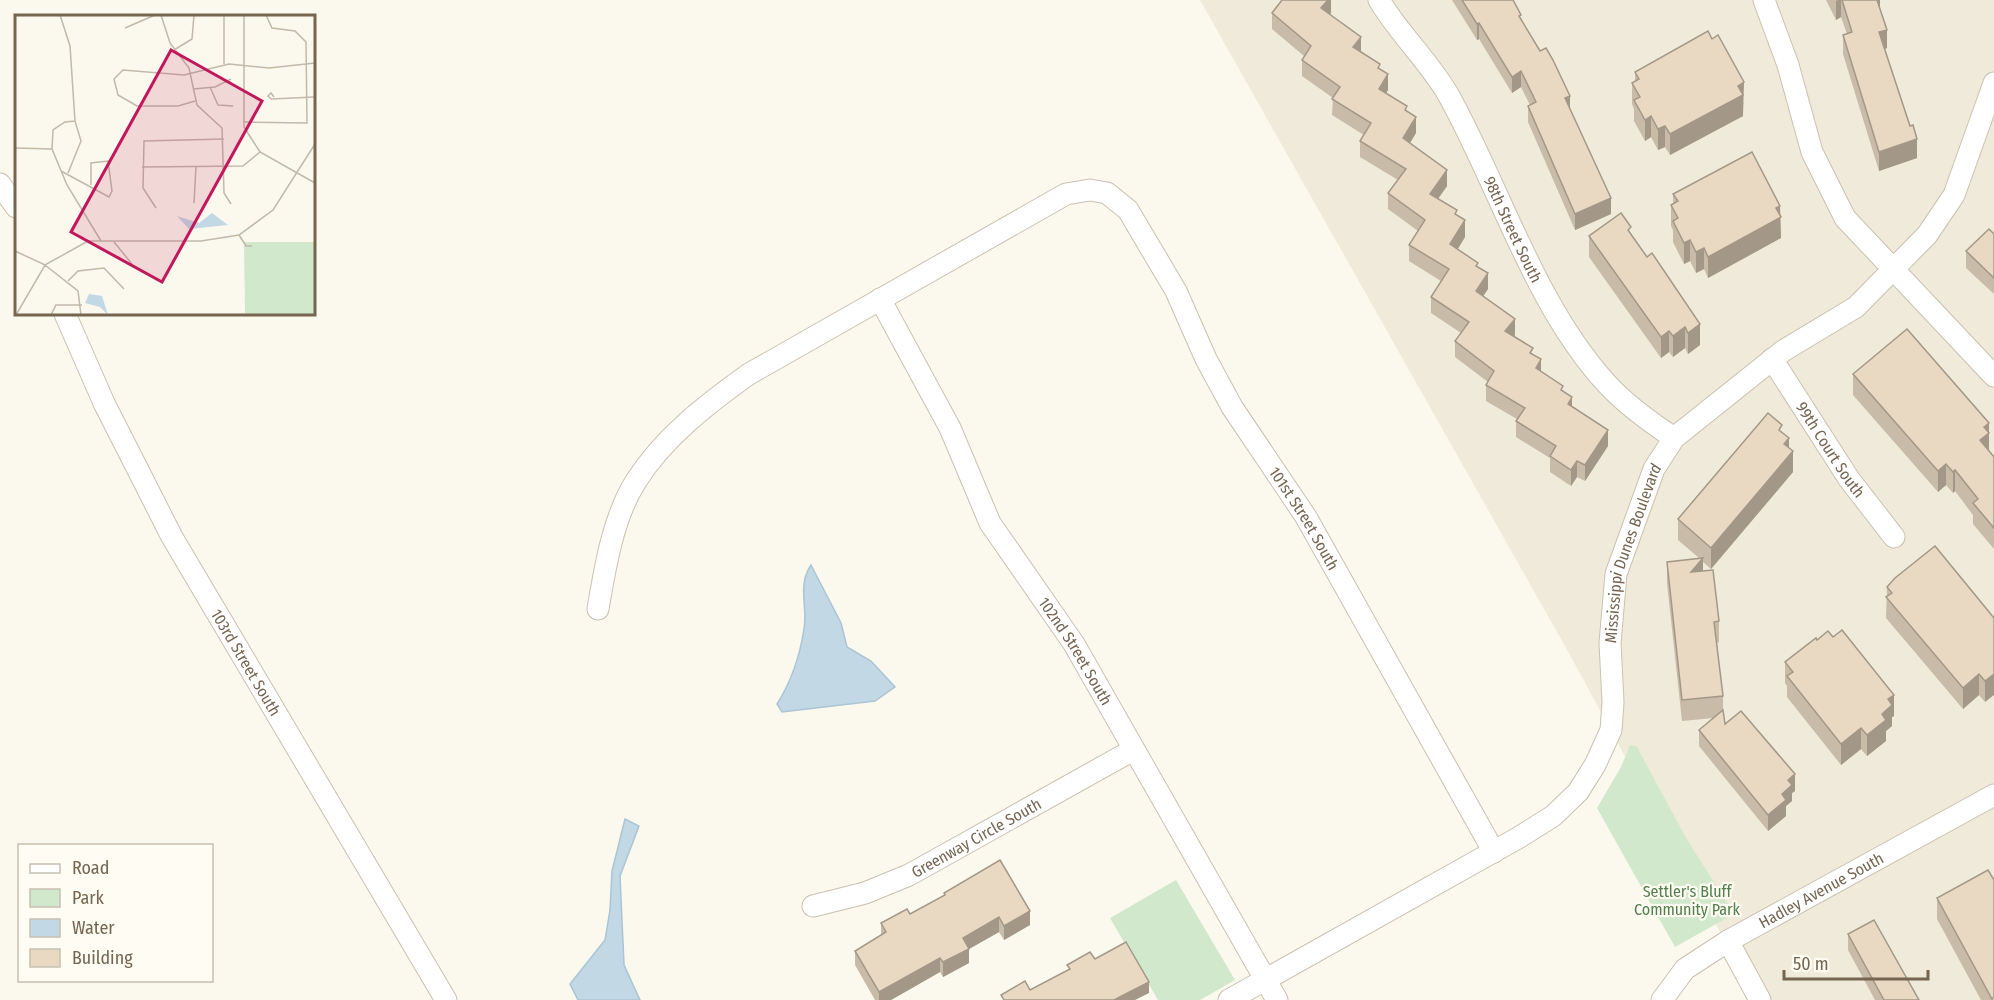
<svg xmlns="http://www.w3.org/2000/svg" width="1994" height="1000" font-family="'Fira Sans Condensed',sans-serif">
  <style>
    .residential { fill: #efead9 }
    .green { fill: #d2e8cc }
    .water { fill: #c2d8e4; stroke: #aac5d4; stroke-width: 1.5 }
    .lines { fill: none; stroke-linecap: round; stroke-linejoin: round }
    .minor-casing { stroke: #cbc1b0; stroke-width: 23 }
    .minor { stroke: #fff; stroke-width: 21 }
    .wall { fill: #c8bba7 }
    .shaded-wall { fill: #a39888 }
    .building { fill: #e9d9c2; stroke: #a39888; stroke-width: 1.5 }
    .labels { text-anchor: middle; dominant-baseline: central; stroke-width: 4.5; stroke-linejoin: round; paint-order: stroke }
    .street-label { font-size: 16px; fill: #756551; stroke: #fefcf3 }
    .park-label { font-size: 16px; fill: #527f4d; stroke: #fefcf3 }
    .inset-road { fill: none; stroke: #c1b9aa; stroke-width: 1.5 }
    .view { fill: #c2185b; fill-opacity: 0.15; stroke: #c2185b; stroke-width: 3 }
    .inset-edge { fill: none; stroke: #756551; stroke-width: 3 }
  </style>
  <rect width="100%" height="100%" fill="#fbf8ed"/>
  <!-- residential -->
  <polygon class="residential" points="1200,0 1994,0 1994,1000 1757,1000 1570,655"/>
  <!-- green -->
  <g class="green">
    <polygon points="1630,745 1637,747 1686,838 1734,914 1675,947 1597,808 1621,767"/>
    <polygon points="1176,880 1235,980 1200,1000 1158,1000 1110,918"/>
  </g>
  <!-- water -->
  <g class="water">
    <path d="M811,565L841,623L847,647L871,661L895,687L875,701L782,712L777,704C791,682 800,655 804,629C808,606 797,586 811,565Z"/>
    <polygon points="625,819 639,826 620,876 624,965 640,1000 578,1000 570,984 605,940 610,910 612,871"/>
  </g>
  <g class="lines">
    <defs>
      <g id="minor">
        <path id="s1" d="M1379,0C1399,34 1429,61 1449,96C1500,188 1535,306 1607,384C1626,405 1650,422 1674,438"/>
        <polyline points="1764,0 1788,65 1812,152 1845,218 1994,376"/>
        <polyline points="0,184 16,207"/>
        <path id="s2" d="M880,299L950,428L990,523L1074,644L1277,1000"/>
        <path id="s3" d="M65,314L104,403L172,537L446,1000"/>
        <path id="s4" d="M1772,359L1849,479L1894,537"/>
        <path id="s5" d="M598,609C605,568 613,517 636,481C664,437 707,404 749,374L1066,194L1090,190L1107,193L1128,210L1176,291L1206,359L1232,407L1306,517L1494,852"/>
        <path id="s6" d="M813,906L865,893L909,875L1133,750"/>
        <polyline points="1728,941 1760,1000"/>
        <path id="s7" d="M1229,1000L1518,838L1553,816L1578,792L1595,765L1611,730L1613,702L1610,643L1616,574L1654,469L1674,438L1783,351L1856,307L1927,235L1954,195L1994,83"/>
        <path id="s8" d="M1662,1000L1685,969L1728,941L1994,795"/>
      </g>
    </defs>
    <!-- minor casing -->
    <use href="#minor" class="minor-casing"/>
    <!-- minor -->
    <use href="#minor" class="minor"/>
  </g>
  <!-- wall -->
  <g class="wall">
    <polygon points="1331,0 1331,13 1330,14 1361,52 1380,69 1388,90 1386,93 1407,111 1416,133 1410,143 1447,186 1438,199 1457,215 1465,237 1458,249 1478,267 1488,289 1483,296 1515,335 1514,336 1533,354 1541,372 1563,391 1572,407 1608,446 1585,481 1577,477 1571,486 1550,472 1550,458 1516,437 1516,421 1517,419 1486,401 1486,385 1488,382 1455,357 1455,341 1461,333 1431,313 1431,297 1441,281 1409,261 1409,245 1418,231 1388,209 1388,193 1398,180 1360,157 1360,141 1364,135 1332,115 1333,98 1302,76 1302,60 1304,56 1272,29 1272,13"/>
    <polygon points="1452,0 1513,0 1521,21 1570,109 1611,214 1575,230 1528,122 1528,106 1530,105 1521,87 1512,93 1479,39 1477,40"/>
    <polygon points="1826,0 1880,0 1880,10 1887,48 1885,49 1917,158 1879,171 1843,54 1843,35 1847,34 1841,17 1836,20"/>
    <polygon points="1635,72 1744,103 1743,104 1743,116 1670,155 1665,147 1658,150 1651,137 1645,141 1634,121 1634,109 1632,104 1632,83 1635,81"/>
    <polygon points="1673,194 1780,215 1781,238 1708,278 1704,269 1696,273 1690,261 1684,264 1673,242 1673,230 1671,226 1671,205 1673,204"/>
    <polygon points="1631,234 1700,345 1688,354 1685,348 1673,357 1669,352 1661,358 1589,257 1589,236"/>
    <polygon points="1994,234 1994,294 1966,268 1966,251"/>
    <polygon points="1853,374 1989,423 1989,451 1994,457 1994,549 1973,524 1973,515 1955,491 1953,493 1946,485 1938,492 1853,395"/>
    <polygon points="1789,447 1793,472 1711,569 1703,562 1703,571 1719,621 1719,642 1717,643 1723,696 1723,711 1725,724 1795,791 1792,793 1792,801 1786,806 1786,816 1768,831 1699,746 1699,730 1713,718 1682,721 1667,583 1667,562 1699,558 1678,540 1678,519"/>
    <polygon points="1887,587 1994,618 1985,702 1979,695 1963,709 1886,618"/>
    <polygon points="1785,662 1894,716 1892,717 1892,726 1886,731 1886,741 1867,756 1861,749 1841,765 1787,697 1787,686 1785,683"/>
    <polygon points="944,893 1030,925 1004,940 999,932 969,949 969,963 943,977 940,972 891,1000 875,1000 855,965 855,951 881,935 881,923 910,914 944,896"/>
    <polygon points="1937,898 1994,1000 1981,1000 1937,919"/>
    <polygon points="1848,934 1919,1000 1875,1000 1848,950"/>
  </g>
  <!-- shaded-wall -->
  <g class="shaded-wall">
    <polygon points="1328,0 1331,0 1331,13 1321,24 1321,8"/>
    <polygon points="1838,0 1841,0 1841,17 1836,20 1836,1"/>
    <polygon points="1876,0 1880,0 1880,13"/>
    <polygon points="1479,23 1479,39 1477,40 1477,24"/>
    <polygon points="1887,30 1887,48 1879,51 1879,32"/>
    <polygon points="1361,37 1361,53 1353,47"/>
    <polygon points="1521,71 1521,87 1512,93 1512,77"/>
    <polygon points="1388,74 1388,90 1379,105 1379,89"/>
    <polygon points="1744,82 1743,116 1670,155 1670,134"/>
    <polygon points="1570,96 1570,112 1565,98"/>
    <polygon points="1651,116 1651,137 1645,141 1645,120"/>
    <polygon points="1416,117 1416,133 1403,154 1403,138"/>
    <polygon points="1665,126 1665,147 1658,150 1658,129"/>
    <polygon points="1917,139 1917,158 1879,171 1879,152"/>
    <polygon points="1447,170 1447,186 1430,210 1430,194"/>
    <polygon points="1611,198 1611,214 1575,230 1575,214"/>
    <polygon points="1780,206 1781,238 1708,278 1708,257"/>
    <polygon points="1465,220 1465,237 1450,261 1450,244"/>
    <polygon points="1690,240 1690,261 1684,264 1684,243"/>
    <polygon points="1704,248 1704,269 1696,273 1696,252"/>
    <polygon points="1488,273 1488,289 1476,307 1476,291"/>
    <polygon points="1515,319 1515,335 1505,348 1505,331"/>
    <polygon points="1700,324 1700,345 1688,354 1688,333"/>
    <polygon points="1685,327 1685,348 1673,357 1673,336"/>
    <polygon points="1669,331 1669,352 1661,358 1661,337"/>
    <polygon points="1541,359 1541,375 1536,368"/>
    <polygon points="1572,397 1572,413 1568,404"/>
    <polygon points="1989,423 1989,454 1980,440 1984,427"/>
    <polygon points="1608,430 1608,446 1585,481 1585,465"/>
    <polygon points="1789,438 1789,456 1793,451 1793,472 1711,569 1711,548"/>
    <polygon points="1577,461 1577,477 1571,486 1571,470"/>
    <polygon points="1946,464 1946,485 1938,492 1938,471"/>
    <polygon points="1955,470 1955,491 1953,493 1953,472"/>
    <polygon points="1703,558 1703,579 1691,572"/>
    <polygon points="1979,674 1979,695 1963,709 1963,688"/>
    <polygon points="1994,674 1994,695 1985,702 1985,681"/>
    <polygon points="1894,695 1894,716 1892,717 1892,726 1886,731 1886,741 1867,756 1867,735 1888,699"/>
    <polygon points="1861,728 1861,749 1841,765 1841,744"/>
    <polygon points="1795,774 1795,791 1792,793 1792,801 1786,806 1786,816 1768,831 1768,815 1782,794 1788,780"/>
    <polygon points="1030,911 1030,925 1004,940 1004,926"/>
    <polygon points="999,917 999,932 969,949 969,963 943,977 943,962 963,938"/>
    <polygon points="940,958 940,972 891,1000 879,1000 879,992"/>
    <polygon points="1149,982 1149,993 1135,1000 1114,1000"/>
  </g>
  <!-- building -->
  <g class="building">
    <polygon points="1282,0 1328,0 1321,8 1361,37 1353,47 1380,64 1378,68 1388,74 1379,89 1407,106 1405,110 1416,117 1403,138 1447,170 1430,194 1457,210 1455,214 1465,220 1450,244 1478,263 1476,266 1488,273 1476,291 1515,319 1505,331 1533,348 1530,353 1541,359 1536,368 1563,386 1561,390 1572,397 1568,404 1608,430 1585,465 1577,461 1571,470 1550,456 1556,446 1516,421 1525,408 1486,385 1494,371 1455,341 1469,322 1431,297 1449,269 1409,245 1425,220 1388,193 1406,169 1360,141 1371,123 1332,99 1340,87 1302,60 1311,46 1272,13"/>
    <polygon points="1462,0 1513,0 1521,15 1519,16 1540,51 1546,48 1553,60 1570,96 1565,98 1611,198 1575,214 1528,106 1536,102 1521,71 1512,77 1479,23 1477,24"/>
    <polygon points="1842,0 1877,0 1887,30 1879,32 1910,126 1913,125 1917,139 1879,152 1843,35 1852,32"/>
    <polygon points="1708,31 1712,39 1718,35 1744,82 1738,86 1743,95 1670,134 1665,126 1658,129 1651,116 1645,120 1634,100 1640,97 1632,83 1639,79 1635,72"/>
    <polygon points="1752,152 1780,206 1776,208 1781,217 1708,257 1704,248 1696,252 1690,240 1684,243 1673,221 1678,218 1671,205 1678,201 1673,194"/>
    <polygon points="1621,213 1631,227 1628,230 1647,257 1652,253 1700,324 1688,333 1685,327 1673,336 1669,331 1661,337 1589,236"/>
    <polygon points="1989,229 1994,234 1994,278 1966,251"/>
    <polygon points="1907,329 1989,423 1984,427 1989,433 1980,440 1994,457 1994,528 1973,503 1978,499 1955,470 1953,472 1946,464 1938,471 1853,374"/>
    <polygon points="1768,413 1782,425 1779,430 1789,438 1784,444 1793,451 1711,548 1678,519"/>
    <polygon points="1935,546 1994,618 1994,674 1985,681 1979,674 1963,688 1886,597 1892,593 1887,587 1895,578"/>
    <polygon points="1703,558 1691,572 1713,570 1719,621 1714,622 1723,696 1682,700 1667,562"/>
    <polygon points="1842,630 1894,695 1888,699 1892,705 1882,714 1886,720 1867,735 1861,728 1841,744 1787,676 1793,672 1785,662 1816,638 1817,640 1828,631 1833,637"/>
    <polygon points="1723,710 1725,724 1741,711 1795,774 1788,780 1792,785 1782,794 1786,800 1768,815 1699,730"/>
    <polygon points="1000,860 1030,911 1004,926 999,917 963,938 969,949 943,962 940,958 879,992 855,951 886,932 881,923 907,909 910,914 945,895 944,893"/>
    <polygon points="1988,870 1994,880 1994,997 1992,999 1937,898"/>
    <polygon points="1874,920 1919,1000 1884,1000 1848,934"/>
    <polygon points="1126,942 1149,982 1114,1000 1004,1000 1001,995 1025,981 1030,990 1070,969 1067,965 1090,952 1095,959"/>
  </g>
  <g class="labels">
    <!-- street labels -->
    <g class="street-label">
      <text stroke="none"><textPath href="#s1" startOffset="267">98th Street South</textPath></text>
      <text stroke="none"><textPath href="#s4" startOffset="108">99th Court South</textPath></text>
      <text stroke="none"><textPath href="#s5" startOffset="1080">101st Street South</textPath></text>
      <text stroke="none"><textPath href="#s7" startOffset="658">Mississippi Dunes Boulevard</textPath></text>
      <text stroke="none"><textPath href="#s2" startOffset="404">102nd Street South</textPath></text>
      <text stroke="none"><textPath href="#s3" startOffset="393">103rd Street South</textPath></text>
      <text stroke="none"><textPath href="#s6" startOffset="178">Greenway Circle South</textPath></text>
      <text stroke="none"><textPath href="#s8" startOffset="196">Hadley Avenue South</textPath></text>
    </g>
    <!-- park labels -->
    <g class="park-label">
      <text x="1687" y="891">Settler's Bluff<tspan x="1687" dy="18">Community Park</tspan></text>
    </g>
  </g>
  <!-- overview -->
  <g transform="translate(15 15)">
    <rect width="300" height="300" fill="#fbf8ed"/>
    <path d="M229,227H300V300H230Z" fill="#d2e8cc"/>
    <path d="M197,198L213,210L174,214L162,201L184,208ZM74,279L87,281L93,300L85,292L70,288Z" fill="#c2d8e4"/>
    <path class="inset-road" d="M45,0L55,31L60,106M146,0L155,28L174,53L182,90L207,113L209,178L216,189M229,0V112L245,137L300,168M110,13L140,0M159,35L177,24L179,0M209,49V0M195,72L203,90L218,91M178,74L200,72L216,64M259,82L256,78L253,81L256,84L300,82M180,86L163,91H122L103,80L99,64L108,55L169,60L214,49L254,53L300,48M228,107L292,108L291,27L280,16L257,13L251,0M0,133L37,134L52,170L86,226M37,134L38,115L50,107L60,106L66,126L53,158M127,152L228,151L245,137M46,156L94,182L97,176L93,146L76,148V170M179,188L181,151M141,193L128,173L129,126L209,124M224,220L231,231H237M99,227L117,249M0,236L30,250L73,226H186L224,220L258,195L300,129M53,266L63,256L89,253L109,274M1,300L30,250L63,276L66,300M36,300L41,290H67"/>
    <path class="view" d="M156,35L247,86L147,267L56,217Z"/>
    <rect width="300" height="300" class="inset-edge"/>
  </g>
  <!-- legend -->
  <rect x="18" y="844" width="195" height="138" fill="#fefcf3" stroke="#c7c0b2" stroke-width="1.5"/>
  <rect x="30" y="864" width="30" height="9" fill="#ffffff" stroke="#c7c0b2" stroke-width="1.5"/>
  <text x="72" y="874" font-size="18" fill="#756551">Road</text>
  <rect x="30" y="889" width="30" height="18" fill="#d2e8cc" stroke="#c7c0b2" stroke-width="1.5"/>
  <text x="72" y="904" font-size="18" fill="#756551">Park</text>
  <rect x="30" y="919" width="30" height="18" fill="#c2d8e4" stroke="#c7c0b2" stroke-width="1.5"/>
  <text x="72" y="934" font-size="18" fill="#756551">Water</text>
  <rect x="30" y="949" width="30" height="18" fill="#e9d9c2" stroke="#c7c0b2" stroke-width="1.5"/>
  <text x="72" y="964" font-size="18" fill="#756551">Building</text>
  <!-- scale -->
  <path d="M1784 970v9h144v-9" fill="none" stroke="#756551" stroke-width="3"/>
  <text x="1793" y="970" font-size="18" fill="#756551" stroke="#fefcf3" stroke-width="4.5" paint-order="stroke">50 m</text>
</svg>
